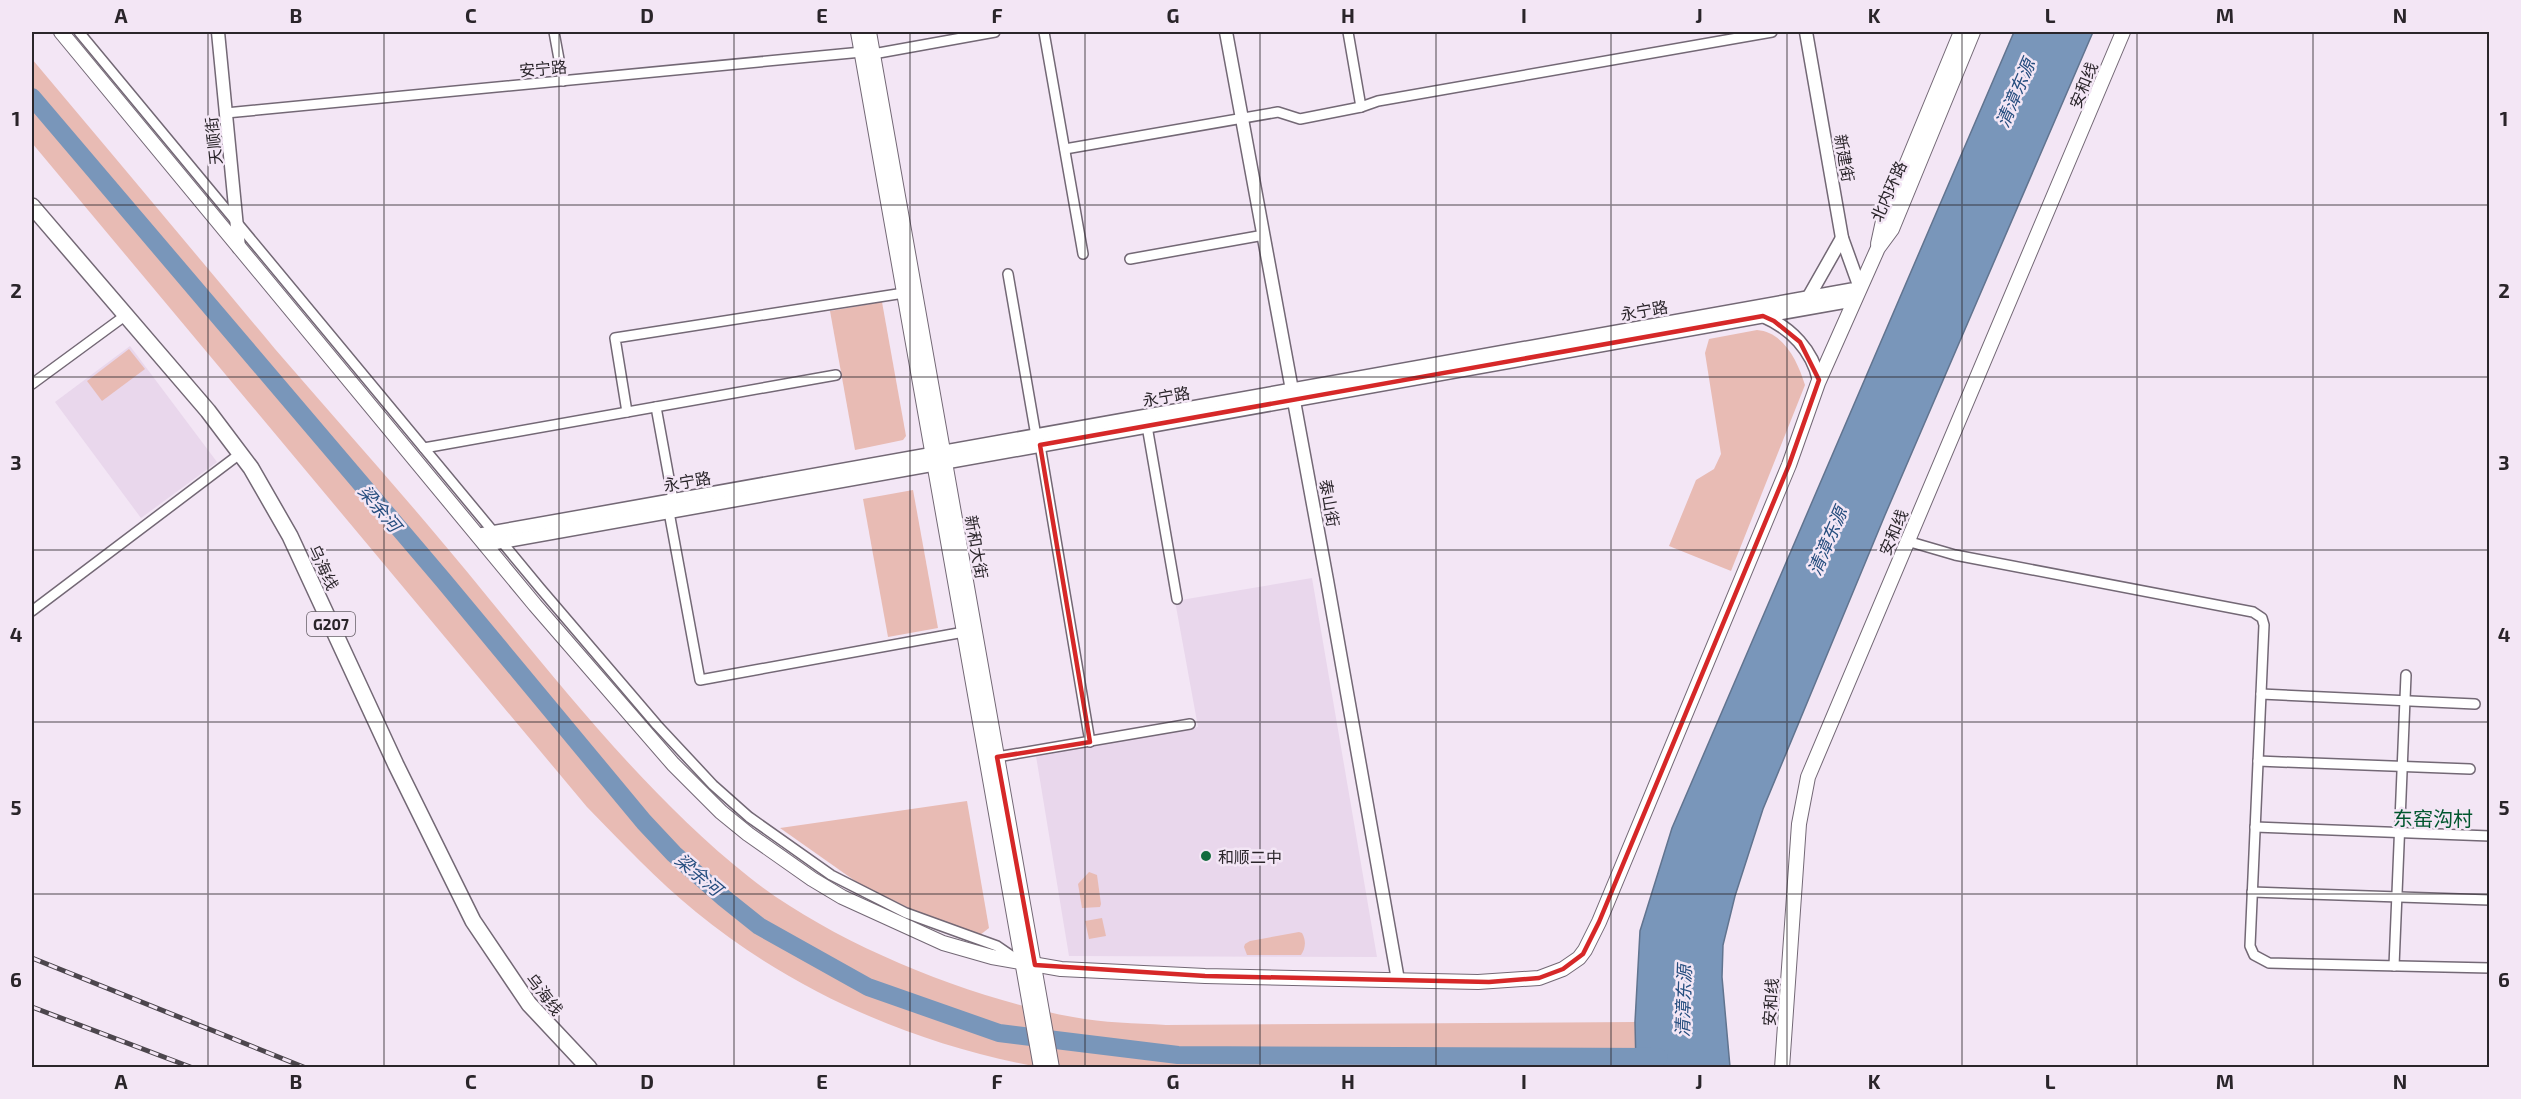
<svg xmlns="http://www.w3.org/2000/svg" width="2521" height="1099" font-family="'Exo 2','Noto Sans SC',sans-serif">
  <style>
    .built { fill: #e9d7ec }
    .green { fill: #e8bbb4 }
    .water { fill: #7996ba; stroke: #61748f; stroke-width: 1.5 }
    .lines { fill: none; stroke-linecap: round; stroke-linejoin: round }
    .river { stroke: #7996ba; stroke-width: 18 }
    .minor-casing { stroke: #736875; stroke-width: 12 }
    .tertiary-casing { stroke: #736875; stroke-width: 15 }
    .secondary-casing { stroke: #736875; stroke-width: 16 }
    .trunk-casing { stroke: #736875; stroke-width: 18 }
    .minor { stroke: #fff; stroke-width: 9 }
    .tertiary { stroke: #fff; stroke-width: 12 }
    .secondary { stroke: #fff; stroke-width: 14 }
    .trunk { stroke: #fff; stroke-width: 15 }
    .rail-casing { stroke: #4c464d; stroke-width: 5 }
    .rail { stroke: #f3e6f5; stroke-width: 3; stroke-dasharray: 9; stroke-linecap: butt }
    .marked { fill: none; stroke: #d62828; stroke-width: 4.5; stroke-linejoin: round }
    .grid { fill: none; stroke: #2a252a; stroke-width: 1.5; stroke-opacity: 0.55 }
    .poi-dot { fill: #136b3e; stroke: #f3e6f5; stroke-width: 2 }
    .labels { text-anchor: middle; dominant-baseline: central; stroke-width: 5; stroke-linejoin: round; paint-order: stroke }
    .shield { fill: #f3e6f5; stroke: #665f67; stroke-width: 1.5 }
    .shield-label { font-size: 15px; font-weight: bold; fill: #2a252a }
    .street-label { font-size: 16px; fill: #2a252a; stroke: #f3e6f5 }
    .poi-label { font-size: 16px; fill: #2a252a; stroke: #f3e6f5; text-anchor: start }
    .water-label { font-size: 18px; font-style: italic; fill: #254d7e; stroke: #f3e6f5 }
    .quarter-label { font-size: 20px; fill: #00562e; stroke: #f3e6f5 }
    .neatline { fill: none; stroke: #2a252a; stroke-width: 2 }
    .grid-label { font-size: 20px; text-anchor: middle; font-weight: bold; fill: #2a252a }
  </style>
  <rect width="100%" height="100%" fill="#f3e6f5"/>
  <!-- built -->
  <g class="built">
    <polygon points="130,346 217,462 141,518 55,402"/>
    <polygon points="1312,578 1377,957 1069,956 1036,756 1198,727 1175,601"/>
  </g>
  <!-- green -->
  <g class="green">
    <path d="M32,59C113,155 194,252 275,349C325,407 377,465 427,524C527,641 628,781 749,877C832,943 969,998 1073,1017C1104,1023 1135,1023 1166,1025L1635,1022L1636,1067H1038C914,1044 794,992 696,912C657,880 622,843 587,807L32,143Z"/>
    <polygon points="882,302 906,436 903,440 855,450 830,311"/>
    <path d="M1757,330C1784,332 1798,362 1805,385L1731,571L1669,546L1696,480L1714,469L1721,454L1705,353L1709,339Z"/>
    <polygon points="129,349 145,369 102,401 87,381"/>
    <polygon points="913,490 938,628 888,637 863,499"/>
    <polygon points="967,801 989,928 980,935 913,910 858,883 780,828"/>
    <polygon points="1089,872 1097,875 1101,904 1100,907 1082,908 1078,884"/>
    <polygon points="1102,918 1106,936 1089,939 1085,921"/>
    <path d="M1299,932L1302,933C1306,940 1306,948 1301,955H1247L1244,947L1245,944L1250,941Z"/>
  </g>
  <!-- water -->
  <polygon class="water" points="2014,32 2093,32 1885,515 1763,809 1735,896 1723,945 1722,977 1730,1067 1636,1067 1635,1022 1640,931 1672,828"/>
  <g class="lines">
    <!-- river -->
    <polyline class="river" points="32,97 443,580 644,822 674,854 724,898 759,926 868,987 999,1033 1178,1055 1659,1057"/>
    <defs>
      <g id="minor">
        <polyline points="79,32 540,588 657,725 713,785 749,817 831,875 906,913 997,946 1016,959"/>
        <polyline points="554,32 563,81"/>
        <polyline points="1044,32 1083,254"/>
        <polyline points="1348,32 1361,107"/>
        <polyline points="873,54 995,32"/>
        <polyline points="226,113 862,52"/>
        <polyline points="1065,149 1278,112 1300,119 1361,107 1378,101 1772,32"/>
        <polyline points="1130,259 1264,235"/>
        <polyline points="1008,274 1036,436"/>
        <polyline points="32,384 126,315"/>
        <polyline points="656,407 673,500"/>
        <polyline points="627,412 615,338 904,293"/>
        <polyline points="1147,426 1177,599"/>
        <polyline points="1040,445 1090,742"/>
        <polyline points="424,448 836,375"/>
        <polyline points="669,512 700,680 964,632"/>
        <polyline points="1907,541 1955,555 2253,612 2262,618 2264,625 2250,946 2254,955 2269,963 2490,968"/>
        <polyline points="32,611 241,453"/>
        <polyline points="2261,694 2475,704"/>
        <polyline points="997,757 1190,724"/>
        <polyline points="2258,761 2470,769"/>
        <polyline points="2255,827 2490,836"/>
        <polyline points="2252,892 2490,900"/>
        <polyline points="2394,966 2406,675"/>
      </g>
      <g id="tertiary">
        <polyline points="218,32 239,248"/>
        <polyline points="1226,32 1327,580 1398,980"/>
        <polyline points="1808,298 1842,238"/>
        <path d="M1763,316C1791,328 1812,350 1819,380"/>
        <polyline points="477,535 1860,288 1842,238 1806,32"/>
        <polyline points="485,545 1855,300"/>
      </g>
      <g id="secondary">
        <polyline points="61,32 535,605 673,764 721,812 748,834 812,879 842,897 943,943 992,957 1061,969 1205,976 1478,982 1539,978 1563,969 1579,958 1585,950 1599,922 1789,465 1818,383 1878,248 1892,229 1973,32"/>
        <polyline points="858,32 1041,1068"/>
        <polyline points="869,32 1052,1068"/>
        <polyline points="1878,244 1883,221 1961,32"/>
        <polyline points="1782,1068 1799,824 1808,777 2123,32"/>
      </g>
      <polyline id="trunk" points="32,206 208,411 251,468 290,536 396,765 473,921 529,1004 589,1068"/>
    </defs>
    <!-- minor casing -->
    <use href="#minor" class="minor-casing"/>
    <!-- tertiary casing -->
    <use href="#tertiary" class="tertiary-casing"/>
    <!-- secondary casing -->
    <use href="#secondary" class="secondary-casing"/>
    <!-- trunk casing -->
    <use href="#trunk" class="trunk-casing"/>
    <!-- minor -->
    <use href="#minor" class="minor"/>
    <!-- tertiary -->
    <use href="#tertiary" class="tertiary"/>
    <!-- secondary -->
    <use href="#secondary" class="secondary"/>
    <!-- trunk -->
    <use href="#trunk" class="trunk"/>
    <defs>
      <g id="rail">
        <polyline points="32,958 306,1068"/>
        <polyline points="32,1007 193,1068"/>
      </g>
    </defs>
    <!-- rail casing -->
    <use href="#rail" class="rail-casing"/>
    <!-- rail -->
    <use href="#rail" class="rail"/>
  </g>
  <!-- marked area -->
  <path class="marked" d="M1763,316L1774,321L1800,342L1819,380L1789,465L1599,922L1583,954L1563,969L1539,978L1489,982L1205,976L1035,965L997,757L1090,742L1040,445Z"/>
  <!-- grid -->
  <path class="grid" d="M208,32V1068M384,32V1068M559,32V1068M734,32V1068M910,32V1068M1085,32V1068M1260,32V1068M1436,32V1068M1611,32V1068M1787,32V1068M1962,32V1068M2137,32V1068M2313,32V1068M32,205H2490M32,377H2490M32,550H2490M32,722H2490M32,894H2490"/>
  <!-- markers -->
  <circle class="poi-dot" cx="1206" cy="856" r="6"/>
  <g class="labels">
    <!-- shield labels -->
    <rect class="shield" x="307" y="612" width="48" height="24" rx="4.5"/>
    <g class="shield-label">
      <text x="331" y="624">G207</text>
    </g>
    <!-- street labels -->
    <g class="street-label">
      <text transform="translate(543 68) rotate(-5)">安宁路</text>
      <text transform="translate(2083 85) rotate(-68)">安和线</text>
      <text transform="translate(213 141) rotate(-96)">天顺街</text>
      <text transform="translate(1845 158) rotate(80)">新建街</text>
      <text transform="translate(1888 191) rotate(-66)">北内环路</text>
      <text transform="translate(1644 310) rotate(-10)">永宁路</text>
      <text transform="translate(1166 396) rotate(-10)">永宁路</text>
      <text transform="translate(687 481) rotate(-10)">永宁路</text>
      <text transform="translate(1330 503) rotate(80)">泰山街</text>
      <text transform="translate(1893 532) rotate(-67)">安和线</text>
      <text transform="translate(977 547) rotate(80)">新和大街</text>
      <text transform="translate(324 567) rotate(65)">乌海线</text>
      <text transform="translate(545 994) rotate(52)">乌海线</text>
      <text transform="translate(1770 1002) rotate(-86)">安和线</text>
    </g>
    <!-- poi labels -->
    <g class="poi-label">
      <text x="1218" y="856">和顺二中</text>
    </g>
    <!-- water labels -->
    <g class="water-label">
      <text transform="translate(2015 93) rotate(-67)">清漳东源</text>
      <text transform="translate(380 508) rotate(50)">梁余河</text>
      <text transform="translate(1827 541) rotate(-67)">清漳东源</text>
      <text transform="translate(699 874) rotate(40)">梁余河</text>
      <text transform="translate(1683 1001) rotate(-88)">清漳东源</text>
    </g>
    <!-- quarter labels -->
    <g class="quarter-label">
      <text x="2433" y="818">东窑沟村</text>
    </g>
  </g>
  <!-- border -->
  <rect width="2521" height="1099" fill="none" stroke="#f3e6f5" stroke-width="66"/>
  <rect x="33" y="33" width="2455" height="1033" class="neatline"/>
  <g class="grid-label">
    <text x="121" y="23">A</text>
    <text x="296" y="23">B</text>
    <text x="471" y="23">C</text>
    <text x="647" y="23">D</text>
    <text x="822" y="23">E</text>
    <text x="997" y="23">F</text>
    <text x="1173" y="23">G</text>
    <text x="1348" y="23">H</text>
    <text x="1524" y="23">I</text>
    <text x="1699" y="23">J</text>
    <text x="1874" y="23">K</text>
    <text x="2050" y="23">L</text>
    <text x="2225" y="23">M</text>
    <text x="2400" y="23">N</text>
    <text x="16" y="126">1</text>
    <text x="2504" y="126">1</text>
    <text x="16" y="298">2</text>
    <text x="2504" y="298">2</text>
    <text x="16" y="470">3</text>
    <text x="2504" y="470">3</text>
    <text x="16" y="642">4</text>
    <text x="2504" y="642">4</text>
    <text x="16" y="815">5</text>
    <text x="2504" y="815">5</text>
    <text x="16" y="987">6</text>
    <text x="2504" y="987">6</text>
    <text x="121" y="1089">A</text>
    <text x="296" y="1089">B</text>
    <text x="471" y="1089">C</text>
    <text x="647" y="1089">D</text>
    <text x="822" y="1089">E</text>
    <text x="997" y="1089">F</text>
    <text x="1173" y="1089">G</text>
    <text x="1348" y="1089">H</text>
    <text x="1524" y="1089">I</text>
    <text x="1699" y="1089">J</text>
    <text x="1874" y="1089">K</text>
    <text x="2050" y="1089">L</text>
    <text x="2225" y="1089">M</text>
    <text x="2400" y="1089">N</text>
  </g>
</svg>
